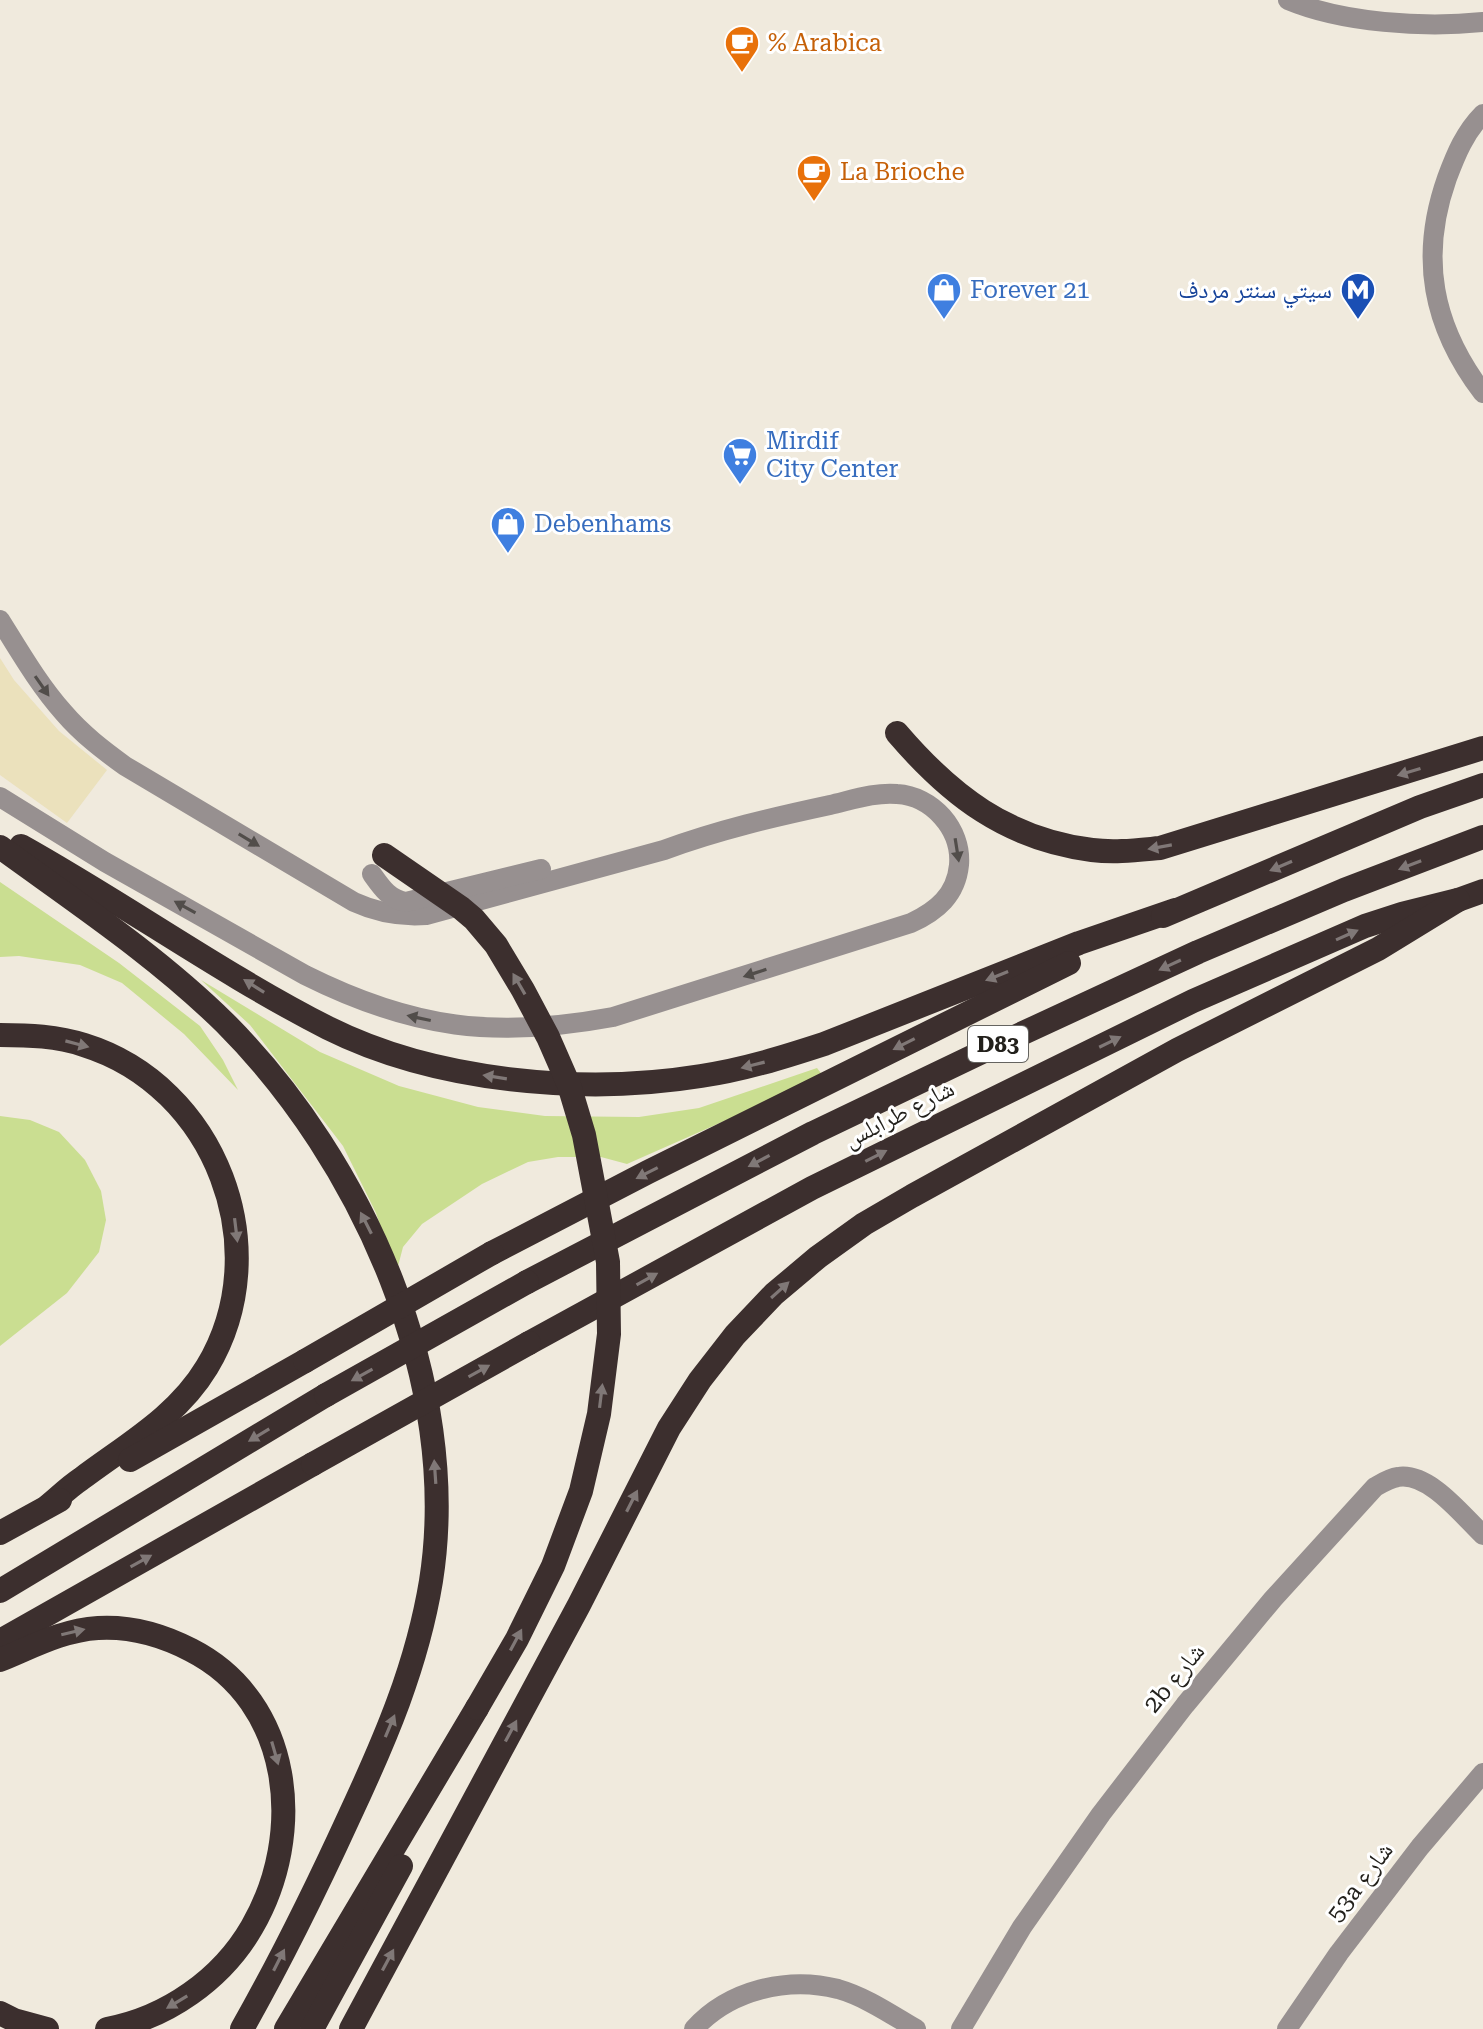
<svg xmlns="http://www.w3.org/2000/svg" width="1483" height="2029" font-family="'Roboto Serif','Noto Naskh Arabic',serif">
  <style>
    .green { fill: #cade91 }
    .sand { fill: #ebe1bc }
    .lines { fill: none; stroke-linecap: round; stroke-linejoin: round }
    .minor { stroke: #979090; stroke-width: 20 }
    .tertiary { stroke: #979090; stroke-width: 20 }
    .motorway { stroke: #3c2f2e; stroke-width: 24 }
    .motorway-bridge { stroke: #3c2f2e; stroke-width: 24 }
    .oneway { fill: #514d4a }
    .oneway2 { fill: #807877 }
    .labels { text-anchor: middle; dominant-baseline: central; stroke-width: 6; stroke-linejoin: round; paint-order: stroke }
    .shield { fill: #fff; stroke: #656460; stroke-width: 2 }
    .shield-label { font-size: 22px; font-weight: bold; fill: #23211c }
    .food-label { font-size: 24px; fill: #c56008; stroke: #fff; text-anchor: start }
    .shop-label { font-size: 24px; fill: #366cbe; stroke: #fff; text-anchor: start }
    .transit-label { font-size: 24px; fill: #164399; stroke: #fff; text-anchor: end }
    .street-label { font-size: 24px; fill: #23211c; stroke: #fff }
  </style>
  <rect width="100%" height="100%" fill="#f0eadd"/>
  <!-- green -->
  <g class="green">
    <polygon points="0,882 119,963 200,1026 223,1060 238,1090 184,1034 122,983 80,965 19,956 0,957"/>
    <polygon points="201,980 320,1052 399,1086 478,1107 545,1116 639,1117 699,1108 817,1068 824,1077 627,1164 601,1157 558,1157 528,1162 482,1184 422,1224 403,1247 396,1274 376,1213 343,1146 250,1025"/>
    <polygon points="0,1116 30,1120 59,1132 85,1160 101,1191 106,1220 99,1252 67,1293 0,1346"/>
  </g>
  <!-- sand -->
  <polygon class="sand" points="0,658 14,680 59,731 107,770 67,823 0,775"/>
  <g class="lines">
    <!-- minor -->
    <g class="minor">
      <path d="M1483,114C1465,132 1456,154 1447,178C1419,257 1432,326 1483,393"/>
      <path d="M0,620C20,652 39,685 64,713C82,734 103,750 125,766L354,902C378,913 400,917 426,915L664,850C718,830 774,817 830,805C852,800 875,792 897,794C932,796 962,829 959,865C956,895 937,911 911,923L613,1017C495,1039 413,1029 305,975L105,862L0,797"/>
      <path d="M372,874C382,888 389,899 406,902L541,869"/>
      <path d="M694,2029C729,1990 788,1976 838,1989C866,1997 892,2015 916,2029"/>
      <path d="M961,2029L1022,1927L1101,1814L1185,1705L1273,1599L1375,1487C1382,1483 1390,1478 1398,1477C1429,1472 1462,1515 1483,1535"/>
      <polyline points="1287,2029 1339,1953 1420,1847 1483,1773"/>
    </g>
    <!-- tertiary -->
    <path class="tertiary" d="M1288,0C1343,23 1424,28 1483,22"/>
    <!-- motorway -->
    <g class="motorway">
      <path d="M897,733C951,796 1007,839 1092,850C1115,853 1138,850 1160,848L1483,748"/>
      <path d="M21,846C125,904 222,974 328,1028C436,1082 584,1095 701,1076C743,1070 784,1057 824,1044L1079,943L1175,910"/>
      <path d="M0,847C77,903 157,956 225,1023C363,1161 462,1384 431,1581C417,1666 385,1740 349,1817C316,1889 281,1960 242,2029"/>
      <polyline points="1163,916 1420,807 1483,785"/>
      <path d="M0,1035C29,1035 57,1036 84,1045C216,1086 278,1249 207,1367C177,1417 126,1445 81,1479C69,1487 59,1497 48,1506"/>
      <polyline points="492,1253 648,1172 1069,963"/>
      <polyline points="527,1282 813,1133 980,1053 1198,952 1344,890 1483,837"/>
      <polyline points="529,1343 812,1188 1193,1001 1365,926 1402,914 1458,900 1483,891"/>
      <polyline points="130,1460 305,1361"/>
      <polyline points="0,1533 60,1500"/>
      <polyline points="0,1591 326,1395"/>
      <polyline points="0,1641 313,1464"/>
      <path d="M0,1660C32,1647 63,1630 98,1628C132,1626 162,1635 191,1650C293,1702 306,1834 252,1927C222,1979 167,2018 107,2029"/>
      <polyline points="0,2013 14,2020 47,2029"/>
      <polyline points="286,2029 477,1708"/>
      <polyline points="312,2029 401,1866"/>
      <polyline points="351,2029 579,1605 669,1428 700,1380 735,1335 774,1294 818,1257 864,1224 912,1196 1177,1050 1378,949 1458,900"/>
    </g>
    <!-- motorway-bridge -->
    <g class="motorway-bridge">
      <polyline points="384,855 461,908 474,919 496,945 523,990 548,1037 569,1085 584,1135 608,1262 609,1334 599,1414 581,1491 553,1566 517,1639 477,1708"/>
      <polyline points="305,1361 492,1253"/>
      <polyline points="326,1395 527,1282"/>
      <polyline points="313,1464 529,1343"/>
    </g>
  </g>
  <!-- one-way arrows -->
  <defs><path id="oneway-solid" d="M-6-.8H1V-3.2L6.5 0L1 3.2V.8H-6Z" transform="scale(2)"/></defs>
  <g class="oneway">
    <use href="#oneway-solid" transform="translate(42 686) rotate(55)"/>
    <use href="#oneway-solid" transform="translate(249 840) rotate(31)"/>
    <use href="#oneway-solid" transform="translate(957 850) rotate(81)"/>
    <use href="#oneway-solid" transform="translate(185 907) rotate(-151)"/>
    <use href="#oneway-solid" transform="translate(755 973) rotate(162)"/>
    <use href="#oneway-solid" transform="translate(419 1018) rotate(-168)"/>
  </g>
  <g class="oneway2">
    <use href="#oneway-solid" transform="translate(1409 772) rotate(163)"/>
    <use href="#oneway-solid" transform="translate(1160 847) rotate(170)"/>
    <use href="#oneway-solid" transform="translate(1410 865) rotate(159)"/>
    <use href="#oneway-solid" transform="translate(1281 866) rotate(157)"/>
    <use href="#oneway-solid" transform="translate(1347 935) rotate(-24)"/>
    <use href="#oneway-solid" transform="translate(1170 965) rotate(155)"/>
    <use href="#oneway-solid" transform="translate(997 976) rotate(158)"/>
    <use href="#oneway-solid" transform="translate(519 984) rotate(-120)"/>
    <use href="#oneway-solid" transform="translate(254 986) rotate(-148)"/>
    <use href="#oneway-solid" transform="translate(1110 1042) rotate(-26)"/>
    <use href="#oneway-solid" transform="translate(77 1044) rotate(15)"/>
    <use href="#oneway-solid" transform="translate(904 1044) rotate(153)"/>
    <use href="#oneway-solid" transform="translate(753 1065) rotate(166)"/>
    <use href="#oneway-solid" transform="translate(495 1077) rotate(-171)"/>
    <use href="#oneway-solid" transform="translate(876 1156) rotate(-27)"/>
    <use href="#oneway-solid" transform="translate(759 1161) rotate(152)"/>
    <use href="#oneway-solid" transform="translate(647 1173) rotate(153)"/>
    <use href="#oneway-solid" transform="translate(366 1223) rotate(-117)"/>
    <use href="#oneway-solid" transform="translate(236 1230) rotate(83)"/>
    <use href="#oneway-solid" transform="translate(647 1279) rotate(-29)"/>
    <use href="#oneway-solid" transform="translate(780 1290) rotate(-42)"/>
    <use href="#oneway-solid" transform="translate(479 1371) rotate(-29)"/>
    <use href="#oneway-solid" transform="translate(362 1375) rotate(151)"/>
    <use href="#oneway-solid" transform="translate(601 1396) rotate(-83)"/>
    <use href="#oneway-solid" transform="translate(259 1435) rotate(149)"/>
    <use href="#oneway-solid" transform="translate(435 1472) rotate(-94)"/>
    <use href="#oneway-solid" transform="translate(632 1501) rotate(-63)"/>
    <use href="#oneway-solid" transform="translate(141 1561) rotate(-29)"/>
    <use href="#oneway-solid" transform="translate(73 1632) rotate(-13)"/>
    <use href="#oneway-solid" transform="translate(516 1640) rotate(-62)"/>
    <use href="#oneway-solid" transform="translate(390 1726) rotate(-67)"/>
    <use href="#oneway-solid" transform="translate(511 1731) rotate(-62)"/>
    <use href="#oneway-solid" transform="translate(275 1753) rotate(74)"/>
    <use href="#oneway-solid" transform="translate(279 1960) rotate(-63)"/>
    <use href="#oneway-solid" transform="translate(388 1960) rotate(-62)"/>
    <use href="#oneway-solid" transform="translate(177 2002) rotate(149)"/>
  </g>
  <!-- icons -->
  <defs>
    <symbol id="cafe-pin" viewBox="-11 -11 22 30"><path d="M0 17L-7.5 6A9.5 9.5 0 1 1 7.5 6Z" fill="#e8710a" stroke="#fff"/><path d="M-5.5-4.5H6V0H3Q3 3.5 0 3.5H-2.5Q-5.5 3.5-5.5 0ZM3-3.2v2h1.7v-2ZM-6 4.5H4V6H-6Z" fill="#fff"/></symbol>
    <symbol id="shop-pin" viewBox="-11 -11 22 30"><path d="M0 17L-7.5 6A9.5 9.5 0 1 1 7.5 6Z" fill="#3f7fe0" stroke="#fff"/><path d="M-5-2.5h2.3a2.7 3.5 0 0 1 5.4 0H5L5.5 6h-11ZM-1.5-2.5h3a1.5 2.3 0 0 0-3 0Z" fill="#fff"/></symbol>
    <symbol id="metro-pin" viewBox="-11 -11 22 30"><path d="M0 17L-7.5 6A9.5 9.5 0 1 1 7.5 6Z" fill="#1a4fb4" stroke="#fff"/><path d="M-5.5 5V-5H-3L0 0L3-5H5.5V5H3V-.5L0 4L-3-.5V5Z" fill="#fff"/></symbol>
    <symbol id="supermarket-pin" viewBox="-11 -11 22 30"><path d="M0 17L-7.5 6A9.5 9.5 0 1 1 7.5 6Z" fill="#3f7fe0" stroke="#fff"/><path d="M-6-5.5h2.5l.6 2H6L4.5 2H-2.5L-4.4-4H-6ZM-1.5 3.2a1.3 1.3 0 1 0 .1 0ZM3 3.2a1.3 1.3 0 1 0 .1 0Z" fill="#fff"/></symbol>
  </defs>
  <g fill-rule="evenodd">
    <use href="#cafe-pin" x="722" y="23" width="40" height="54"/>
    <use href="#cafe-pin" x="794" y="152" width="40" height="54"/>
    <use href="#shop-pin" x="924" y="270" width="40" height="54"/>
    <use href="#metro-pin" x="1338" y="270" width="40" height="54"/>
    <use href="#supermarket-pin" x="720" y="435" width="40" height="54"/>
    <use href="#shop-pin" x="488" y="504" width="40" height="54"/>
  </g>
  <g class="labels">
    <!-- shield labels -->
    <rect class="shield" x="968" y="1026" width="60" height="36" rx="6"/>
    <g class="shield-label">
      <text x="998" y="1044">D83</text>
    </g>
    <!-- food labels -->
    <g class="food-label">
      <text x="768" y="43">% Arabica</text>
      <text x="840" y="172">La Brioche</text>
    </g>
    <!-- shop labels -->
    <g class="shop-label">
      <text x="970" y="290">Forever 21</text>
      <text x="766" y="441">Mirdif<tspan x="766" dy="28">City Center</tspan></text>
      <text x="534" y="524">Debenhams</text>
    </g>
    <!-- transit labels -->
    <g class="transit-label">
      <text x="1332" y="290">سيتي سنتر مردف</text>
    </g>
    <!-- street labels -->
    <g class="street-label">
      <text transform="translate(899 1114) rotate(-27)">شارع طرابلس</text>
      <text transform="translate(1174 1678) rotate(-51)">2b شارع</text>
      <text transform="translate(1360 1882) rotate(-53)">53a شارع</text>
    </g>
  </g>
</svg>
